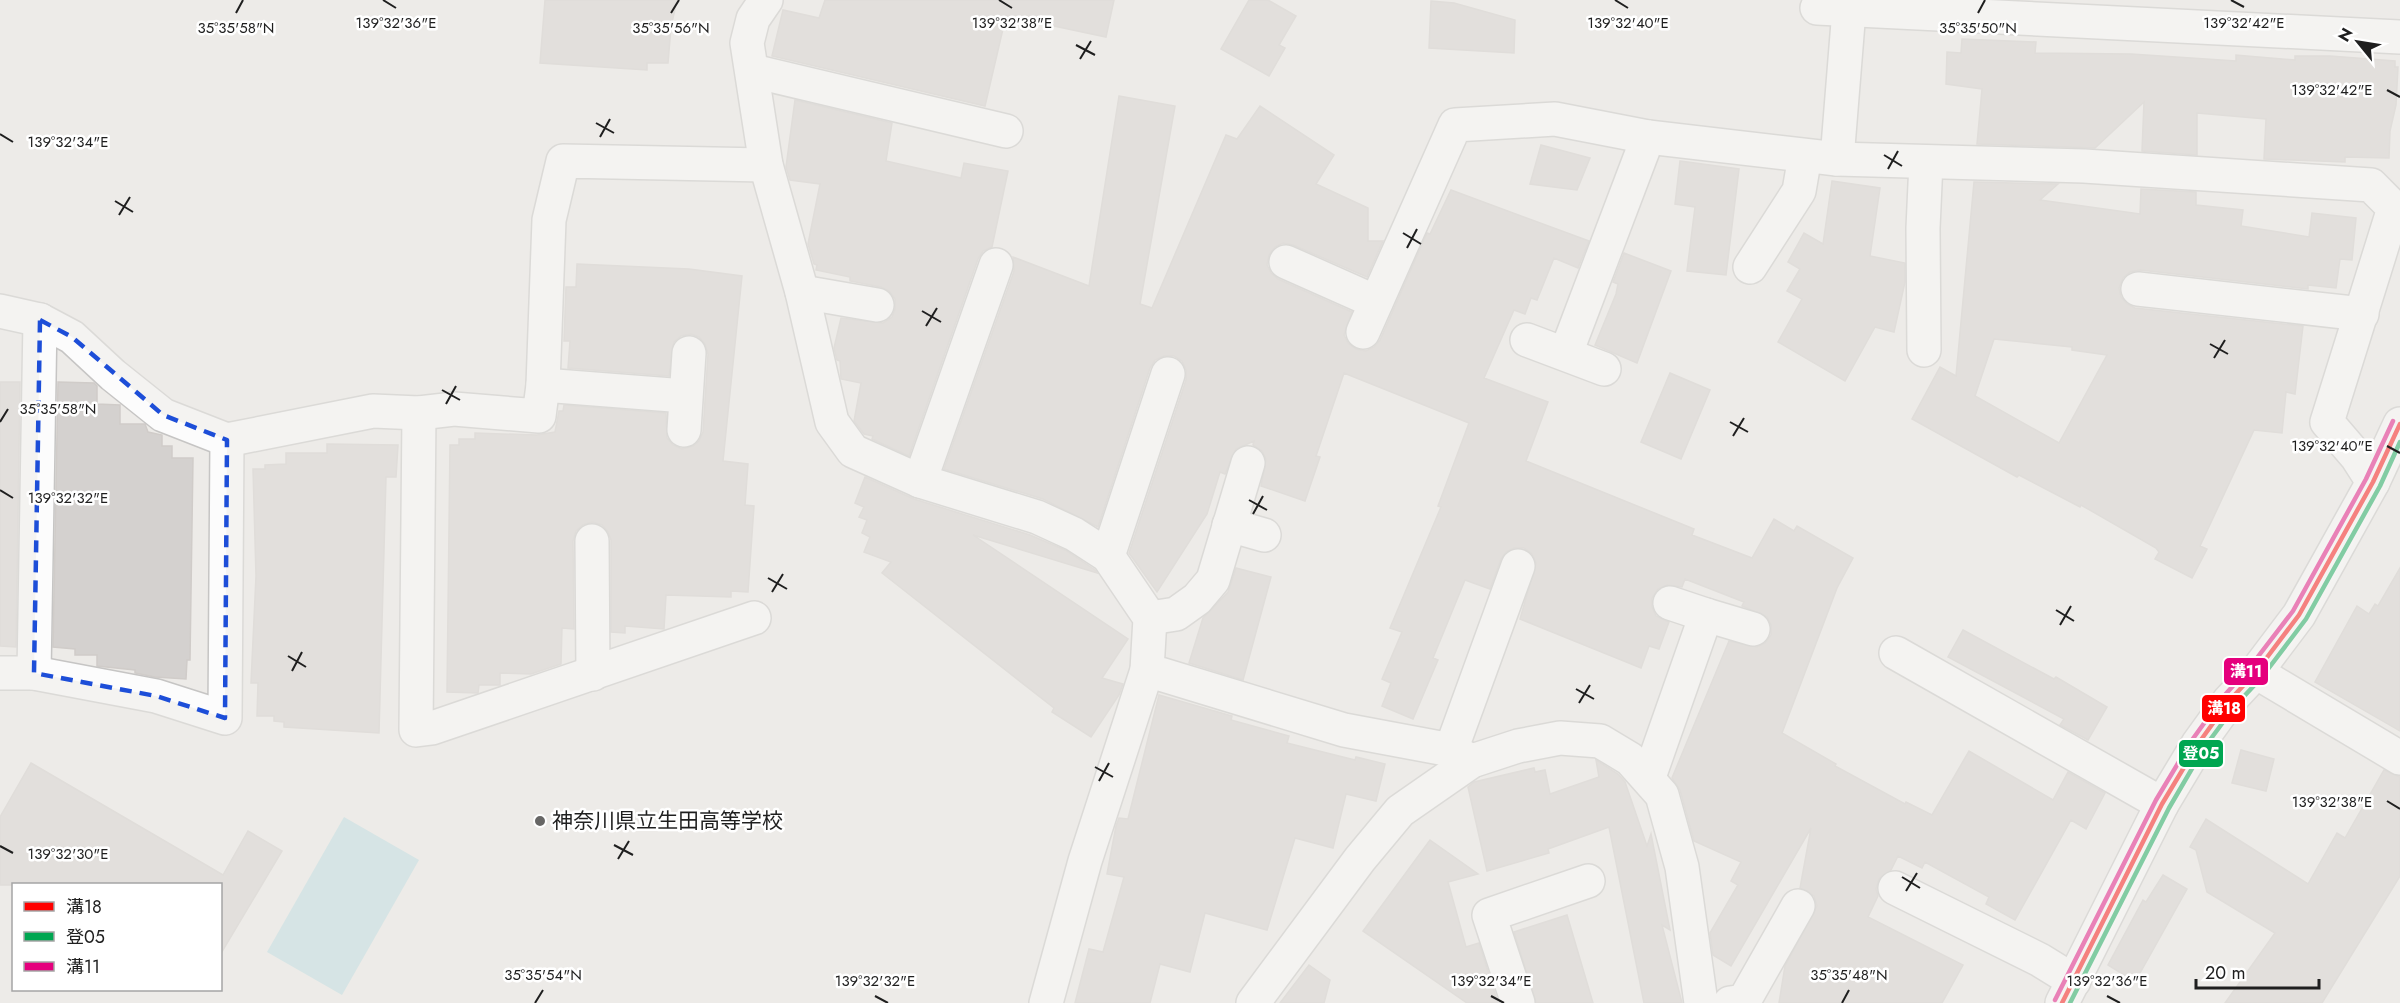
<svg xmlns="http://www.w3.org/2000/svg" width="2400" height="1003" font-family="Jost,'Noto Sans JP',sans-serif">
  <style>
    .water { fill: #badce2 }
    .building { fill: #d4d1cf; stroke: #d0ccc9; stroke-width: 1.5; fill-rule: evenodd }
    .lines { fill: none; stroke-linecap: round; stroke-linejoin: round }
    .minor-casing { stroke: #c6c5c4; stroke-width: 36 }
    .minor { stroke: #fcfcfc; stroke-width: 33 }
    .bus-1-casing { stroke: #fff; stroke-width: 9 }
    .bus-2-casing { stroke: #fff; stroke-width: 9 }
    .bus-3-casing { stroke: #fff; stroke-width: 9 }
    .bus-1 { stroke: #f00; stroke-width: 4.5 }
    .bus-2 { stroke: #00a651; stroke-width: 4.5 }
    .bus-3 { stroke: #e5007d; stroke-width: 4.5 }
    .marked { fill: none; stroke: #1d4ed8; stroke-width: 4.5; stroke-dasharray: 12 8; stroke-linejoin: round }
    .ticks { fill: none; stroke: #1f1f1f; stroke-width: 2 }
    .poi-dot { fill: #676665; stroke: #fff; stroke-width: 2 }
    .labels { text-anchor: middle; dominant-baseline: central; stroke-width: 5; stroke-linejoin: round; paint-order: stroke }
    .poi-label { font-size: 21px; fill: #1f1f1f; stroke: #fff; text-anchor: start }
    .ticks-label { font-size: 15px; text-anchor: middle; fill: #1f1f1f; stroke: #fff; stroke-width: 5; stroke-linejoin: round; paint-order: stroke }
    .line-badge { stroke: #fff; stroke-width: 2 }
    .badge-label { font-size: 16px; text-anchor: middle; font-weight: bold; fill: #fff }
  </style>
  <rect width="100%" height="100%" fill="#edebe8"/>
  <!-- water -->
  <polygon class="water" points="344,817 419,860 342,995 267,952"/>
  <!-- building -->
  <g class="building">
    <polygon points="545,0 677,0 671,27 668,63 647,63 647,70 540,63"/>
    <polygon points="825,0 1114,0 1106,37 1006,16 985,106 772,56 783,10 819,18"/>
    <polygon points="1249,0 1268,0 1296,16 1279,45 1285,48 1269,76 1221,49"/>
    <polygon points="1431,1 1454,3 1515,20 1514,53 1429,48"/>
    <polygon points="1962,39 2036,42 2035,53 2131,54 2236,61 2236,55 2295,60 2295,56 2330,56 2395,61 2395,67 2398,67 2396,105 2390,131 2389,158 2345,157 2345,162 2264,159 2266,119 2197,113 2197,155 2142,151 2144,102 2095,148 1977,144 1982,89 1946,84 1947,52 1961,53"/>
    <polygon points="1119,96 1175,106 1140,304 1152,308 1226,135 1237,139 1260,106 1334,155 1316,184 1368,208 1368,241 1383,241 1367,277 1293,245 1283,243 1275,247 1269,255 1267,265 1271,273 1278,279 1352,312 1344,335 1348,343 1356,349 1366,351 1374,347 1380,340 1427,233 1430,234 1451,190 1589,241 1578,268 1554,258 1537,300 1531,298 1525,314 1514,310 1484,378 1548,402 1526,461 1694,529 1692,535 1752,558 1774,519 1794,531 1797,526 1853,558 1837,588 1782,733 1836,764 1835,766 1905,804 1906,802 1932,815 1969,751 2053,800 2068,772 2105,793 2086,829 2071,820 2015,920 1986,904 1989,897 1925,862 1922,868 1898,856 1891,870 1879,879 1876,889 1878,896 1868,917 1963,965 1942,1003 1779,1003 1785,966 1817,906 1814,896 1800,888 1811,828 1731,966 1713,955 1710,933 1738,885 1731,881 1741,862 1694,841 1680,790 1672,778 1729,641 1757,647 1765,643 1771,635 1771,625 1767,617 1742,606 1744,602 1685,579 1682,587 1667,585 1658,589 1652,598 1652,607 1656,616 1669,622 1659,649 1649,646 1641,668 1520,619 1536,563 1532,554 1524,548 1514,548 1506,552 1501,559 1490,589 1465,580 1433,658 1438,660 1413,719 1382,706 1391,683 1382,679 1402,632 1390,628 1441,507 1438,506 1469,423 1344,373 1316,456 1320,457 1305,501 1261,486 1266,459 1262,451 1253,445 1254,441 1236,449 1225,474 1220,472 1207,514 1157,592 1129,553 1186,380 1186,370 1182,361 1174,356 1164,356 1155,360 1150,368 1098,527 1043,499 944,469 1014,271 1013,257 1089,286"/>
    <polygon points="795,100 892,123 886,161 961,178 964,163 1008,171 992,247 983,251 978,259 909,456 872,439 873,436 864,434 854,421 861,383 841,379 840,361 837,360 834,348 841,318 883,323 892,317 895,309 895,299 889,291 881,287 850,281 850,277 816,270 817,265 814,264 808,244 820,184 790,180 786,167"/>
    <polygon points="1541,145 1590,158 1577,190 1530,184"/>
    <polygon points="1680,161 1739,169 1726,275 1687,271 1695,207 1675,204"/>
    <polygon points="1832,181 1880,188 1870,256 1905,263 1905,282 1894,332 1875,327 1845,381 1778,342 1802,299 1787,291 1800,269 1788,262 1804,233 1823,244"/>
    <path d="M1974,182L2058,184L2040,200L2140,214L2141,189L2196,192V205L2243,210L2241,226L2309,237L2312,213L2356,218L2352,260L2340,259L2336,288L2308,285V289L2140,270L2130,272L2123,278L2119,288L2121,297L2127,304L2135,308L2303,326L2295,394L2286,392L2282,433L2254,430L2200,546L2207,549L2192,578L2155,559L2159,552L2156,548L2081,505L2080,507L2019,475L2017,477L1912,419L1940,367L1956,376ZM1994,339L2072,347V350L2107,355L2059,443L1975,396Z"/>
    <polygon points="1624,253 1671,271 1637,363 1595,345 1616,294 1618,284 1613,282"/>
    <polygon points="577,264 689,269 742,276 723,461 748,464 745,505 754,506 748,592 731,591 731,597 666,595 664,629 625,626 625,633 611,632 611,540 608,532 602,525 592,522 583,525 576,531 573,541 574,629 562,628 561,664 531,674 500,673 500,685 479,685 478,693 447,692 450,445 459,445 459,439 475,439 475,433 537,435 555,432 559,411 563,411 564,405 666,413 667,438 673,445 682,449 693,446 699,441 703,432 708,354 705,344 699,337 691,334 681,336 674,342 669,376 568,368 570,341 564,341 566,287 576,287"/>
    <polygon points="1670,373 1710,390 1681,459 1641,442"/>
    <polygon points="0,382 20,382 16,647 0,646"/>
    <polygon points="58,382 94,383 97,386 97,404 120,405 120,424 145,424 148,432 162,435 162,446 172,446 172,458 193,458 190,660 187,660 186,679 155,677 135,673 135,670 97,666 97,655 75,655 75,649 53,647"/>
    <polygon points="327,444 398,445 396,477 386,477 379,733 284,727 284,722 274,721 274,716 257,716 258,683 251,683 256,576 253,469 265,469 265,465 286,464 286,453 327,453"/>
    <polygon points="865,477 914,499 1030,535 1065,550 1095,570 1097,573 973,535 1128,639 1102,678 1123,684 1119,695 1091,737 1052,712 1054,708 882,573 891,562 864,552 870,537 862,533 867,520 859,517 864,507 855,503"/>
    <polygon points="1236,568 1271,577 1243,680 1189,663 1203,618 1228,592"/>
    <polygon points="2400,568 2400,731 2315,682 2357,606 2369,614 2375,604 2378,606"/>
    <polygon points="1963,630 2054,679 2056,677 2107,707 2088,740 2060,725 2064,719 1948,657"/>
    <polygon points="1159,695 1232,716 1231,720 1289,736 1287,743 1355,760 1356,757 1385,764 1376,801 1346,794 1333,848 1295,838 1267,930 1205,913 1190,972 1160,964 1150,1003 1075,1003 1089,949 1103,952 1124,877 1107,874 1116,826 1119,818 1128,819"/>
    <polygon points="2241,750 2274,759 2266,791 2232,783"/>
    <polygon points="1596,760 1618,774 1625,782 1647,846 1651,834 1670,930 1662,925 1682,1003 1644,1003 1609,827 1548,849 1549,853 1487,871 1468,787 1474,782 1534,768 1535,772 1545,770 1550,794 1599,777"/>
    <polygon points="31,763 223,875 248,831 282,851 220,955 220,885 0,885 0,817"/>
    <polygon points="2384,770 2400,777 2400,876 2322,1003 2225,1003 2275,933 2207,892 2196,850 2190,847 2206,819 2308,884 2337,833 2345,838"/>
    <polygon points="1430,840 1478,874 1448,882 1466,947 1479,943 1498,1003 1467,1003 1363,931"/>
    <polygon points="2163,875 2187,889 2135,982 2108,965 2143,900 2146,902"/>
    <polygon points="1567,915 1593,1003 1536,1003 1514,932"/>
    <polygon points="1309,965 1330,980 1324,1003 1280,1003"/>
  </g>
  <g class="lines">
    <defs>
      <g id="minor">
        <polyline points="766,0 753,19 747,43 766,165 802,292 832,422 853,451 920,481 1037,517 1074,534 1108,556 1150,618 1147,670 1344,730 1451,750 1472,761"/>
        <polyline points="1817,8 2400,37"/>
        <polyline points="753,71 1006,131"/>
        <polyline points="1837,159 1849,10"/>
        <polyline points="1286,262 1376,302"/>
        <polyline points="1750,267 1799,191 1805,156"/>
        <polyline points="2138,289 2362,314"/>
        <polyline points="802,292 877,305"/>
        <polyline points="0,311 40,320 72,337 113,375 163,415 227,440 373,411 419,413 454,409 539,416 543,385 549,220 563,161 766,165"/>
        <polyline points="1363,332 1455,125 1555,119 1648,137 1837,159 2084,166 2371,185 2394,208 2327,422 2357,457 2373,482"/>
        <polyline points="1527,340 1604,369"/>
        <polyline points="1924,350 1923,228 1926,162"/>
        <polyline points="1566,353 1648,137"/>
        <polyline points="543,385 685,396"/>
        <polyline points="419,413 416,730 432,728 754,618"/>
        <polyline points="684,430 689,353"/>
        <polyline points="920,481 996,265"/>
        <polyline points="1229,525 1264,535"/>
        <polyline points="592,541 593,674"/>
        <polyline points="1108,556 1168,374"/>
        <polyline points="1670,603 1706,615"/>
        <polyline points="1150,618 1176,614 1197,599 1213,580 1248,463"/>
        <polyline points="1896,653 2162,804"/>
        <polyline points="2256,672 2400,758"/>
        <polyline points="0,673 34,673 156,696 225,718 227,440"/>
        <polyline points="34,673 40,320"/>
        <polyline points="1451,750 1518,566"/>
        <polyline points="1649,777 1706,615 1753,629"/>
        <polyline points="1895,888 2040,960 2074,981"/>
        <polyline points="1046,1003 1085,861 1147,670"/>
        <polyline points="1253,1003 1360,859 1400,811 1472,761 1518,746 1560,738 1600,741 1630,759 1662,795 1682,867 1701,1003"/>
        <polyline points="1518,1003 1489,915 1588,881"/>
        <polyline points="1730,1003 1744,1001 1798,906"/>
        <polyline points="2062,1003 2162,804 2198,744 2229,701 2256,672 2299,615 2373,482 2400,424"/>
      </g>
    </defs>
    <!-- minor casing -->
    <use href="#minor" class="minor-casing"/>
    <!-- minor -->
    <use href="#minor" class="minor"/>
    <defs>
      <polyline id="bus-1" points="2062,1003 2162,804 2198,744 2229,701 2256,672 2299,615 2373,482 2400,424"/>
      <polyline id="bus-2" points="2070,1003 2169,808 2204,748 2235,706 2262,677 2306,619 2380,486 2400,442"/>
      <polyline id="bus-3" points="2055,1000 2156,800 2192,740 2223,697 2250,667 2293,611 2366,479 2393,421"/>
    </defs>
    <!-- bus-1 casing -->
    <use href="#bus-1" class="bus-1-casing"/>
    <!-- bus-2 casing -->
    <use href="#bus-2" class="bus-2-casing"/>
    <!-- bus-3 casing -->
    <use href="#bus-3" class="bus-3-casing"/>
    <!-- bus-1 -->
    <use href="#bus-1" class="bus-1"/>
    <!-- bus-2 -->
    <use href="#bus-2" class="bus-2"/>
    <!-- bus-3 -->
    <use href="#bus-3" class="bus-3"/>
  </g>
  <!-- marked area -->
  <path d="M0 0H2400V1003H0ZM40,320L72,337L163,415L227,440L225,718L156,696L34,673Z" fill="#edebe8" fill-opacity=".55" fill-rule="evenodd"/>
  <path class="marked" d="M40,320L72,337L163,415L227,440L225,718L156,696L34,673Z"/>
  <!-- ticks -->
  <path class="ticks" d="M383,0L396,8M999,0L1012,8M1615,0L1628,8M2231,0L2244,7M236,13L243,0M671,13L679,0M1978,13L1985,0M1076,45L1095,55M1080,59L1091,41M2387,90L2400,97M596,123L614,133M0,134L13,142M600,137L610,119M1884,155L1902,166M1888,169L1898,151M115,201L133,212M119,215L130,197M1403,233L1421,244M1407,248L1417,229M922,311L941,322M926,326L937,308M2210,344L2228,354M2214,358L2225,340M442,390L460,400M446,404L456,386M0,422L8,409M1730,422L1748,432M1733,436L1744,418M2387,446L2400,453M0,490L13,498M1249,500L1267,510M1253,514L1263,496M768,578L787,589M772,592L783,574M2056,610L2074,621M2060,625L2071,606M288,656L306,667M292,671L302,652M1576,689L1594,699M1579,703L1590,685M1095,767L1113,777M1099,781L1109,763M2387,801L2400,809M614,845L633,855M0,846L13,853M618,859L629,841M1902,877L1920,888M1906,891L1917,873M875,996L888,1003M1491,996L1504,1003M2107,996L2120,1003M535,1003L543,990M1842,1003L1849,990"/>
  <!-- markers -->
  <circle class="poi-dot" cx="540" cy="821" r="6"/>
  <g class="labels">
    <!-- poi labels -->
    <g class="poi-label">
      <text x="552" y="821">神奈川県立生田高等学校</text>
    </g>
  </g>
  <g class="ticks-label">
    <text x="2244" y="28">139°32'42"E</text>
    <text x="396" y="28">139°32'36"E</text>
    <text x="1012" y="28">139°32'38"E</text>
    <text x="1628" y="28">139°32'40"E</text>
    <text x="236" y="33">35°35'58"N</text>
    <text x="671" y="33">35°35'56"N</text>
    <text x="1978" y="33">35°35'50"N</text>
    <text x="2332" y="95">139°32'42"E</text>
    <text x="68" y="147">139°32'34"E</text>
    <text x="58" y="414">35°35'58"N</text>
    <text x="2332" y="451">139°32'40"E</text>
    <text x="68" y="503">139°32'32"E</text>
    <text x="2332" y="807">139°32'38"E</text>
    <text x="68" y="859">139°32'30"E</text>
    <text x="543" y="980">35°35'54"N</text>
    <text x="1849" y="980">35°35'48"N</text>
    <text x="875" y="986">139°32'32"E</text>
    <text x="1491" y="986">139°32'34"E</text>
    <text x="2107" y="986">139°32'36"E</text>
  </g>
  <g class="line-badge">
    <rect x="2223" y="657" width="46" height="29" rx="6" fill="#e5007d"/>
    <rect x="2201" y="694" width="45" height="29" rx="6" fill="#f00"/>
    <rect x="2178" y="739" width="46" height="29" rx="6" fill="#00a651"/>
  </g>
  <g class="badge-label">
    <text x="2246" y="677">溝11</text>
    <text x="2224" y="714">溝18</text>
    <text x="2201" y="759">登05</text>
  </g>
  <!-- legend -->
  <rect x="12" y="883" width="210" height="108" fill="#ffffff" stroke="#a5a5a5" stroke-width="1.5"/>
  <rect x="24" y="902" width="30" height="9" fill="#ff0000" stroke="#a5a5a5" stroke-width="1.5"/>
  <text x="66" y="913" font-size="18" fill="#1f1f1f">溝18</text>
  <rect x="24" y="932" width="30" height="9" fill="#00a651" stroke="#a5a5a5" stroke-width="1.5"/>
  <text x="66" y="943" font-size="18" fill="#1f1f1f">登05</text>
  <rect x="24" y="962" width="30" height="9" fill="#e5007d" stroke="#a5a5a5" stroke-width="1.5"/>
  <text x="66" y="973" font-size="18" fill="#1f1f1f">溝11</text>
  <!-- north arrow -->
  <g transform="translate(2358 42) rotate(300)" stroke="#ffffff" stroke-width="4.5" paint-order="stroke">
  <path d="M0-4.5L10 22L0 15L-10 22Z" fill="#1f1f1f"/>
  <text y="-9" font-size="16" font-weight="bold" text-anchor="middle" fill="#1f1f1f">N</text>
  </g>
  <!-- scale -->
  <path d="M2196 979v9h123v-9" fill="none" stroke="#1f1f1f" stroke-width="3"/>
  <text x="2205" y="979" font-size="18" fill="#1f1f1f" stroke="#ffffff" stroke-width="4.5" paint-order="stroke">20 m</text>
</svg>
